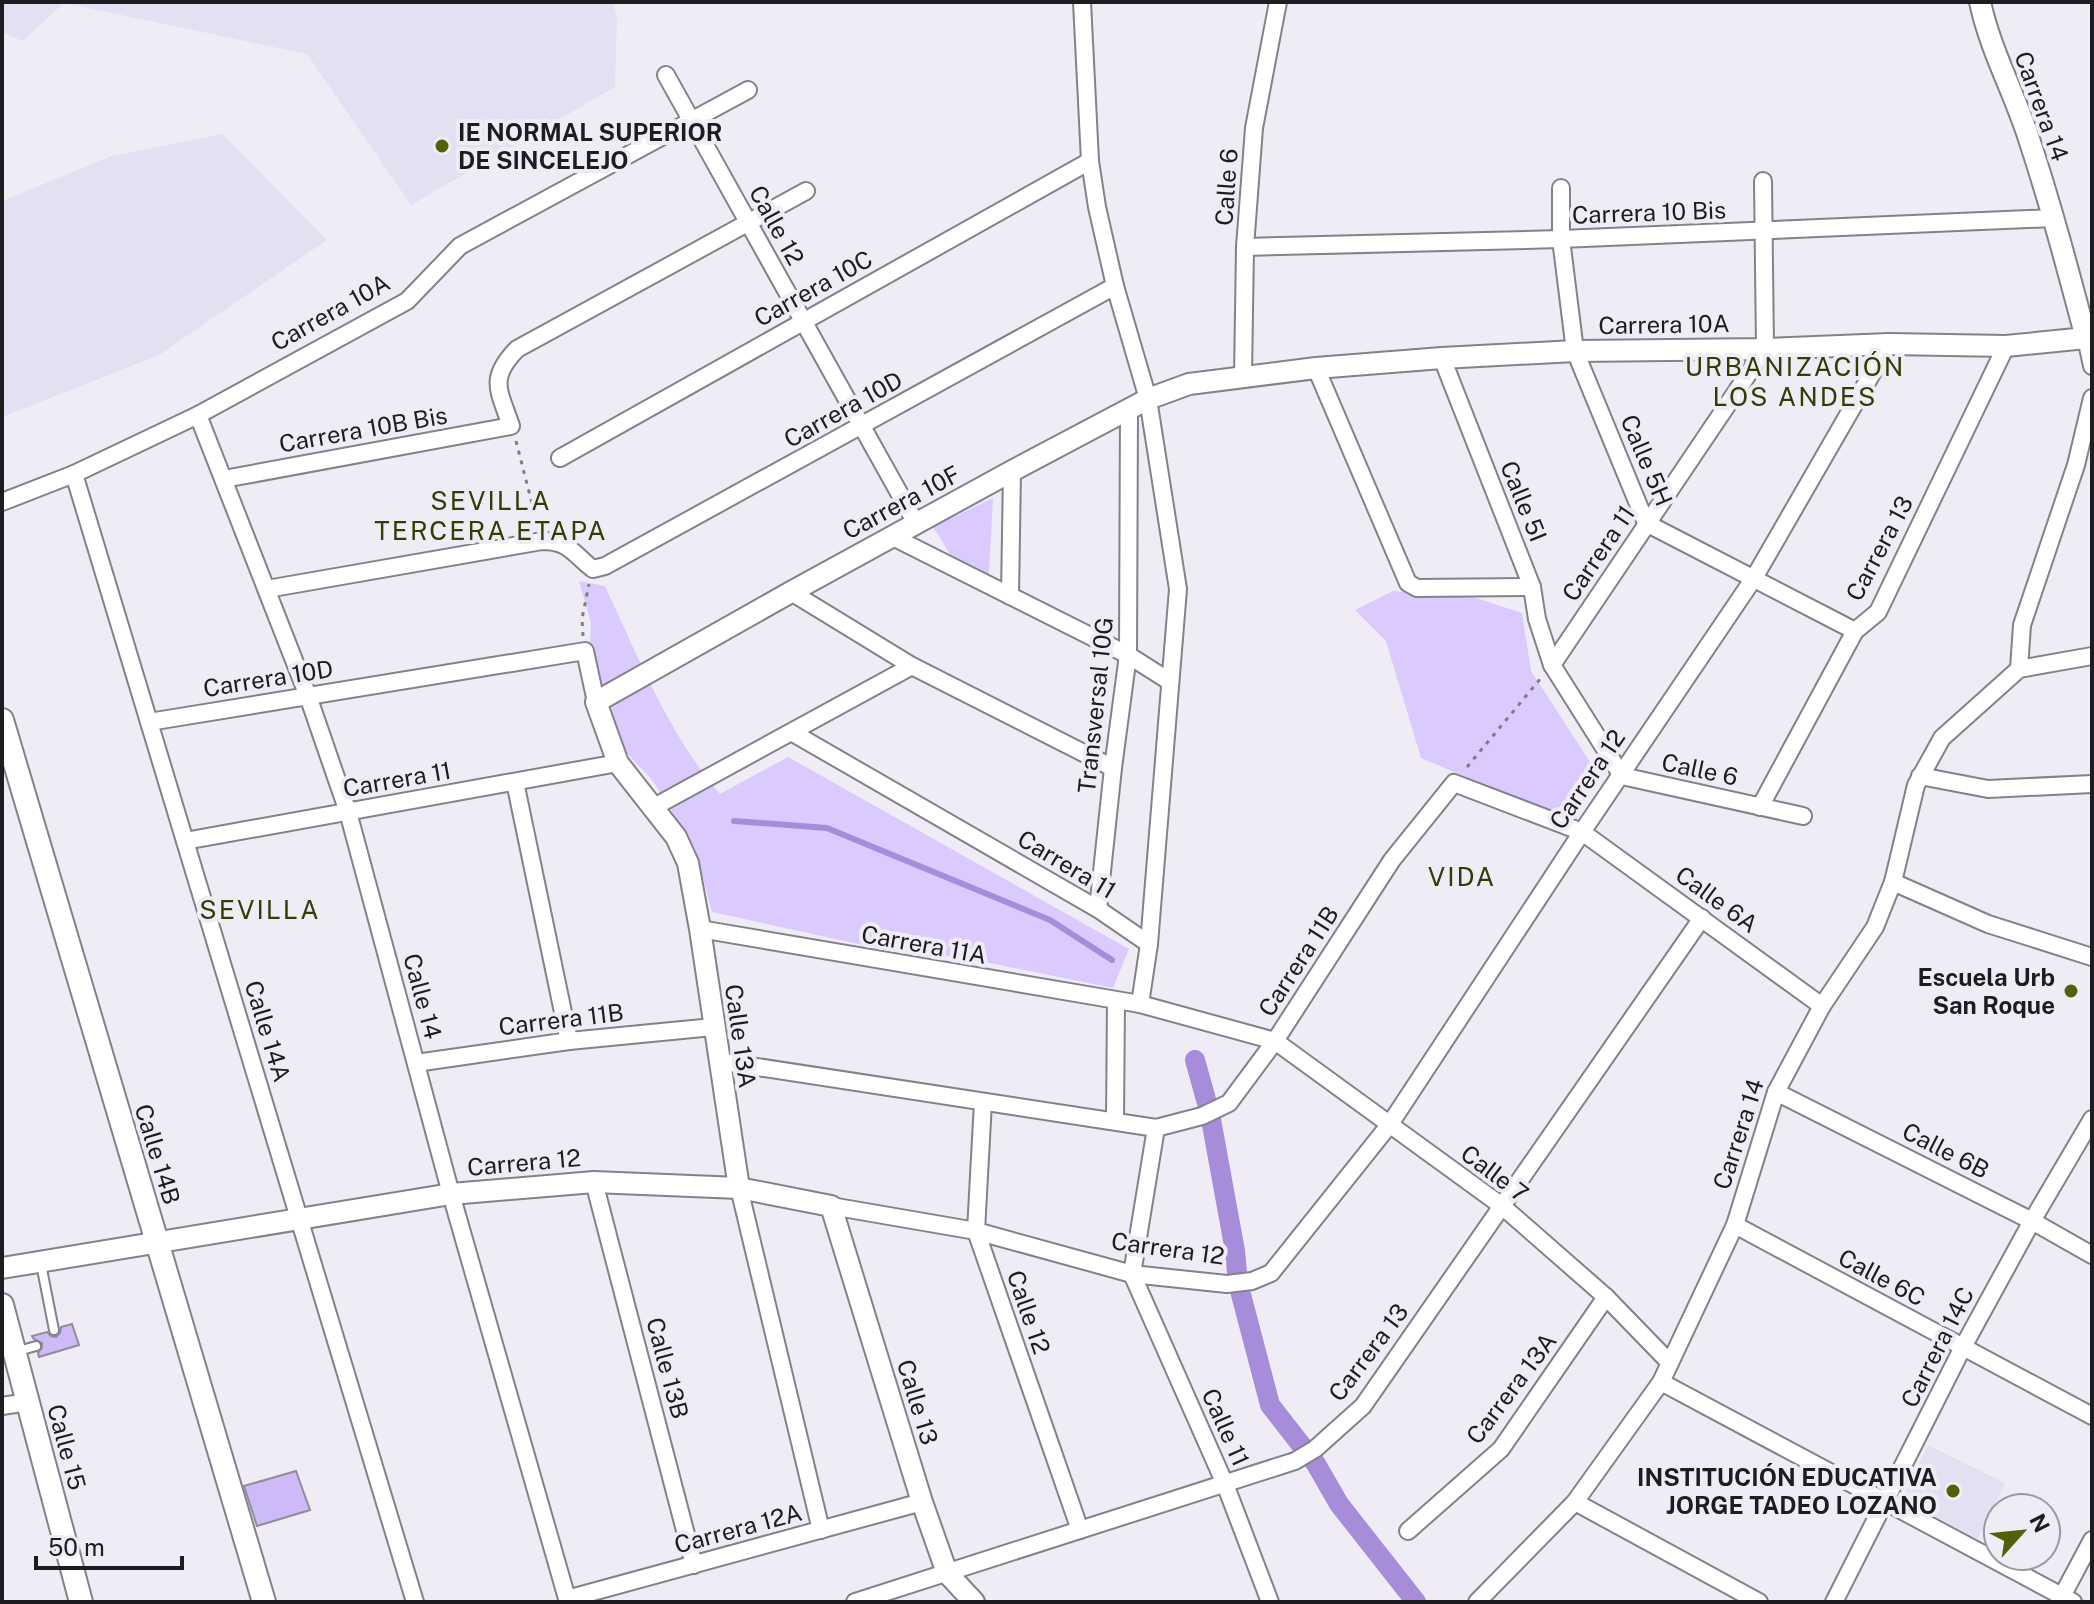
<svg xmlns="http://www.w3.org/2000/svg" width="2094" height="1604" font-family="'Public Sans',sans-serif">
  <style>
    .built { fill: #e5e0f1 }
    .green { fill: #dacafd }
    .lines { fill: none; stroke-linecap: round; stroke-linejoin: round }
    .stream { stroke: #a78dd9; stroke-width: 6 }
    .canal { stroke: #a78dd9; stroke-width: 20 }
    .building { fill: #ceb9f9; stroke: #908d96; stroke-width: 2 }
    .service-casing { stroke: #83818a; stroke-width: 12 }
    .minor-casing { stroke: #83818a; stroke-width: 20 }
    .tertiary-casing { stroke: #83818a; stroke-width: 24 }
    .secondary-casing { stroke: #83818a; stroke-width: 26 }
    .path { stroke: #807e85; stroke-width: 3; stroke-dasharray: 4 6; stroke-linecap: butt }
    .service { stroke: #fff; stroke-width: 8 }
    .minor { stroke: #fff; stroke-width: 16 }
    .tertiary { stroke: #fff; stroke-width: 20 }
    .secondary { stroke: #fff; stroke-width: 22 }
    .poi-dot { fill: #4f6209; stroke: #efecf6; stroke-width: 3 }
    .labels { text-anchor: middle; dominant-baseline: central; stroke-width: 8; stroke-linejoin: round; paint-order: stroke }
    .street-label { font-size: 24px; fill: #1d1c20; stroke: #efecf6 }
    .poi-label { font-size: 24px; font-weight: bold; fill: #1d1c20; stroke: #efecf6; text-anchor: end }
    .neighbourhood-label { font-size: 26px; letter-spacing: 2px; fill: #313e03; stroke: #efecf6 }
  </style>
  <rect width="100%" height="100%" fill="#efecf6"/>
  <!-- built -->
  <g class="built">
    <polygon points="2,2 613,2 617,19 615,87 411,205 307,54 64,3 23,41 2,33"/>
    <polygon points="222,134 327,240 159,355 2,417 2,201 112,156"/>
    <polygon points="1928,1445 2005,1483 1978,1539 1902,1499"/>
  </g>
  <!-- green -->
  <g class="green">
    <polygon points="993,498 989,574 950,554 933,527"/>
    <path d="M579,581L605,586C638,657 669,735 720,794L788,757L1129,949L1113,988L965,958L877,948L712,912L695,848L653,781L625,751L590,648L591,623Z"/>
    <polygon points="1393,591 1476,598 1522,613 1531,671 1592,765 1576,823 1421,758 1386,641 1355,610"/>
  </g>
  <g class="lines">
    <!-- stream -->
    <polyline class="stream" points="734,821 827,828 1050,920 1112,960"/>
    <!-- canal -->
    <polyline class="canal" points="1195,1060 1210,1114 1235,1251 1238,1283 1270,1405 1316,1464 1339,1504 1416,1602"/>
  </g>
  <!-- building -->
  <g class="building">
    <polygon points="72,1324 79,1345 39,1357 38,1353 42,1348 42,1343 34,1339 32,1336 47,1332 51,1336 56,1337 60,1333 61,1327"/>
    <polygon points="296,1471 310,1510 257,1526 244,1486"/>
  </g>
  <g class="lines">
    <defs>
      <g id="service">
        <polyline points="41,1264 54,1330"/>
        <polyline points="15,1352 36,1346"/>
      </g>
      <g id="minor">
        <polyline points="1082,2 1090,161 1097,207 1115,286 1148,399 1178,589 1149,944 1140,1004"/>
        <polyline points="666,75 917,525"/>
        <polyline points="1561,188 1561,239 1575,351 1646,523 1855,631"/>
        <polyline points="1245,247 1561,239 2054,218"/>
        <polyline points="2086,338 2092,366"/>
        <polyline points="1442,358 1532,587 1537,619 1552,665 1622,776 1803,816"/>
        <polyline points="1316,368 1408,583 1417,588 1532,587"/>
        <polyline points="1243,377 1245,247 1254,128 1278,2"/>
        <polyline points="198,415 308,696 348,812 451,1194 568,1602"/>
        <polyline points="560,458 1090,161"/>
        <polyline points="74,474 415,1602"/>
        <path d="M224,479L511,426C499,390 488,379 517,349L806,191"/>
        <polyline points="2,502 74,474 198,415 407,301 460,246 748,90"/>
        <polyline points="893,537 1128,655 1169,681"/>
        <path d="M267,589L542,541C570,541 573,554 593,569L605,566L1115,286"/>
        <polyline points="791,592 912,666 1113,768"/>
        <polyline points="1010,596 1012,471"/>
        <polyline points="1552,665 1765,349 1763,181"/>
        <polyline points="2019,669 2022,625 2076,465 2092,398"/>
        <polyline points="149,722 585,651 596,702"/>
        <polyline points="793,733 1098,909 1149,944"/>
        <polyline points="1920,776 1988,789 2092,784"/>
        <polyline points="515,782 569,1041"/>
        <polyline points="654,807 912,666"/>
        <polyline points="1760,807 1855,631 1878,612 2006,346"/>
        <polyline points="185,841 618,763"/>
        <polyline points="1893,882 1988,924 2092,957"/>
        <polyline points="1098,909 1113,768 1128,655 1129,410"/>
        <polyline points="700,929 1140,1004 1275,1041 1502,1206 1606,1297 1670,1363"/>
        <polyline points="718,1061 1156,1128 1202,1116 1229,1103 1275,1041 1392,860 1454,783 1582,832 1822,1006"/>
        <polyline points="416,1063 569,1041 713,1027"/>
        <polyline points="1776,1092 2032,1221 2092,1255"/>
        <polyline points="983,1102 976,1231 1080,1530"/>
        <polyline points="1115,1121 1116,1001"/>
        <polyline points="1156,1128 1132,1274 1225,1484 1270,1602"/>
        <polyline points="594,1182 694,1565"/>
        <polyline points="739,1188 821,1530"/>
        <polyline points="831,1206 976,1231 1132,1274 1227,1284 1252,1281 1271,1273 1390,1124 1582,832 1754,578 1889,344"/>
        <polyline points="1735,1225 2092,1416"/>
        <polyline points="1661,1382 2073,1602"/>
        <polyline points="2,1406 28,1402"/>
        <polyline points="1575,1502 1759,1602"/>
        <polyline points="1408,1531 1501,1449 1606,1297"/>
        <polyline points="567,1599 922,1502"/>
        <polyline points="855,1602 1295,1461 1315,1449 1363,1406 1702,918"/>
        <polyline points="1477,1602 1575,1502 1661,1382 1735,1225 1776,1092 1822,1006 1875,927 1893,882 1916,785 1942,738 2019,669 2092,656"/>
        <polyline points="1834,1602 1963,1347 2032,1221 2092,1119"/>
        <polyline points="2059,1602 2092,1540"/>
      </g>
      <g id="tertiary">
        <path d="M739,1188L700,929L688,863L676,837L618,763L596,702L791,592L1012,471L1148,399L1189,384L1316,368L1442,358L1575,351L1765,349L1889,344L2006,346L2086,338C2068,270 2050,202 2028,136C2013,90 1990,49 1980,2"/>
        <polyline points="2,1268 451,1194 594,1182 739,1188 831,1206 922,1502 947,1573 974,1602"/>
      </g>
      <g id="secondary">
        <polyline points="2,720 264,1602"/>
        <polyline points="2,1305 81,1602"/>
      </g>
    </defs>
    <!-- service casing -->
    <use href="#service" class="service-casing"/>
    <!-- minor casing -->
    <use href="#minor" class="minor-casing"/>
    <!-- tertiary casing -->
    <use href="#tertiary" class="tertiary-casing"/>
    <!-- secondary casing -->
    <use href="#secondary" class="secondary-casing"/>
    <!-- path -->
    <g class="path">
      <polyline points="516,441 537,523"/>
      <polyline points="583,636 582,619 589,584"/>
      <polyline points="1467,767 1541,678"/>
    </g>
    <!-- service -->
    <use href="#service" class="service"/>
    <!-- minor -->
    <use href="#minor" class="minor"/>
    <!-- tertiary -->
    <use href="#tertiary" class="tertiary"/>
    <!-- secondary -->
    <use href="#secondary" class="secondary"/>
  </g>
  <!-- markers -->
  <g class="poi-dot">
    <circle cx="442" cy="146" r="8"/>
    <circle cx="2071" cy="991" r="8"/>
    <circle cx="1953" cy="1491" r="8"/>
  </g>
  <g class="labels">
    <!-- street labels -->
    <g class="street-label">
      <text transform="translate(2042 106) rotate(70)">Carrera 14</text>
      <text transform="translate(1226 187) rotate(-86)">Calle 6</text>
      <text transform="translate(1649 212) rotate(-2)">Carrera 10 Bis</text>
      <text transform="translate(777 225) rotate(61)">Calle 12</text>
      <text transform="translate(813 288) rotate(-29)">Carrera 10C</text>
      <text transform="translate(330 312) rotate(-29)">Carrera 10A</text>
      <text transform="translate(1664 324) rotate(-1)">Carrera 10A</text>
      <text transform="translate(843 409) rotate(-29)">Carrera 10D</text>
      <text transform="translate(363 429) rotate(-10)">Carrera 10B Bis</text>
      <text transform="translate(1647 460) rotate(67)">Calle 5H</text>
      <text transform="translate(1524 501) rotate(68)">Calle 5I</text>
      <text transform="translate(901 502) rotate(-28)">Carrera 10F</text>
      <text transform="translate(1879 548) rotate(-62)">Carrera 13</text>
      <text transform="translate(1598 553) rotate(-56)">Carrera 11</text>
      <text transform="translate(268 678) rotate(-9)">Carrera 10D</text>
      <text transform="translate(1095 705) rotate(-84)">Transversal 10G</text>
      <text transform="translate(1700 769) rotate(12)">Calle 6</text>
      <text transform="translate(397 779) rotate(-10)">Carrera 11</text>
      <text transform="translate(1587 779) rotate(-56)">Carrera 12</text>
      <text transform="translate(1067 864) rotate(31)">Carrera 11</text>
      <text transform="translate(1717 899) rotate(36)">Calle 6A</text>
      <text transform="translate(924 944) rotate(10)">Carrera 11A</text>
      <text transform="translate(1298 961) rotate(-57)">Carrera 11B</text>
      <text transform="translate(423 996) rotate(75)">Calle 14</text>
      <text transform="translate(561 1019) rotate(-7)">Carrera 11B</text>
      <text transform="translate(268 1031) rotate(73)">Calle 14A</text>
      <text transform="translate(741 1036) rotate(82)">Calle 13A</text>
      <text transform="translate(1738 1134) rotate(-72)">Carrera 14</text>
      <text transform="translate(1946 1150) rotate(27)">Calle 6B</text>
      <text transform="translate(158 1154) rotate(73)">Calle 14B</text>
      <text transform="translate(524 1162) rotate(-5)">Carrera 12</text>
      <text transform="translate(1495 1173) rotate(37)">Calle 7</text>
      <text transform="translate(1168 1248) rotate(8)">Carrera 12</text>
      <text transform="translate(1882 1277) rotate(28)">Calle 6C</text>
      <text transform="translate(1029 1312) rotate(71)">Calle 12</text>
      <text transform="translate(1937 1347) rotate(-63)">Carrera 14C</text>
      <text transform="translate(1368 1352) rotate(-53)">Carrera 13</text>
      <text transform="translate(668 1368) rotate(75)">Calle 13B</text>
      <text transform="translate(1511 1388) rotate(-53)">Carrera 13A</text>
      <text transform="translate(918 1402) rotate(73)">Calle 13</text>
      <text transform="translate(1226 1427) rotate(66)">Calle 11</text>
      <text transform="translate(67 1447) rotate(75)">Calle 15</text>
      <text transform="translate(738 1528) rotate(-15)">Carrera 12A</text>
    </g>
    <!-- poi labels -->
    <g class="poi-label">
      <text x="458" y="132" text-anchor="start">IE NORMAL SUPERIOR<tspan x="458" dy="28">DE SINCELEJO</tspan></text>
      <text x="2055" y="977">Escuela Urb<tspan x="2055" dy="28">San Roque</tspan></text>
      <text x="1937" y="1477">INSTITUCIÓN EDUCATIVA<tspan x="1937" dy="28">JORGE TADEO LOZANO</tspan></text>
    </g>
    <!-- neighbourhood labels -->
    <g class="neighbourhood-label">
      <text x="1795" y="366">URBANIZACIÓN<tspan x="1795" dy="30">LOS ANDES</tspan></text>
      <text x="491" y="500">SEVILLA<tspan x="491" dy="30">TERCERA ETAPA</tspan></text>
      <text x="1462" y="876">VIDA</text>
      <text x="260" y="909">SEVILLA</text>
    </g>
  </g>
  <!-- border -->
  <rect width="2094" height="1604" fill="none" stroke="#1d1c20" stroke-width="8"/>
  <!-- north arrow -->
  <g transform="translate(2022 1532) rotate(63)"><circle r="38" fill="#efecf6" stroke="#9b99a0" stroke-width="2"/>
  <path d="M0-6L14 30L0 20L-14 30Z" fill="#4f6209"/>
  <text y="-12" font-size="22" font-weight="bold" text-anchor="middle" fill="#1d1c20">N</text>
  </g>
  <!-- scale -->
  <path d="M36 1556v12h146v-12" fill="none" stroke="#1d1c20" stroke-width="4"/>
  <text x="48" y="1556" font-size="24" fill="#1d1c20" stroke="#efecf6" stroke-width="6" paint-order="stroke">50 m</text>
</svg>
